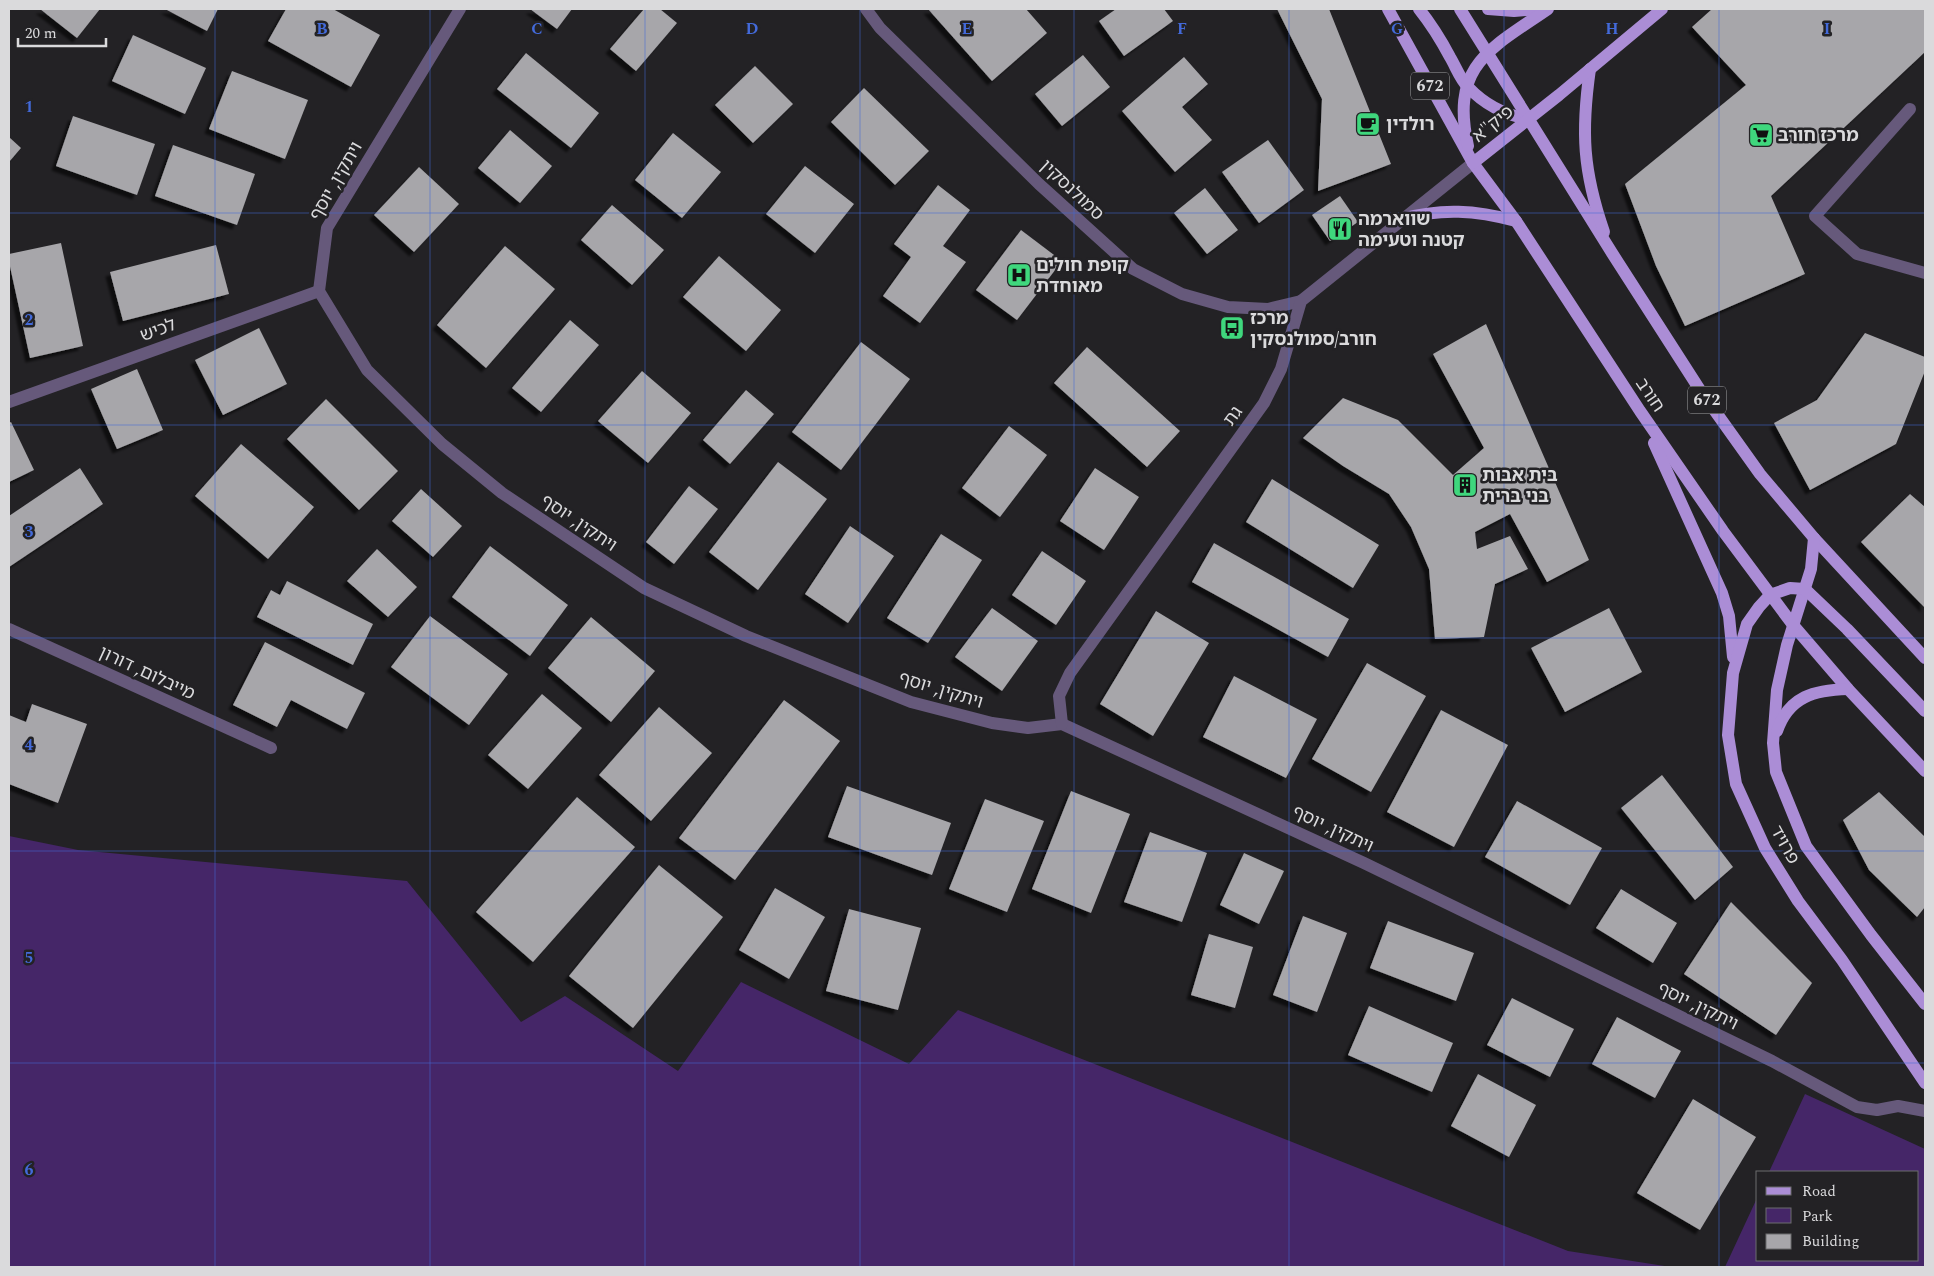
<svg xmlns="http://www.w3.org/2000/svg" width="1934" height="1276" font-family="Spectral,'Noto Sans Hebrew',serif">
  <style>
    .green { fill: #452668 }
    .building { fill: #a7a6aa; filter: url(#shadow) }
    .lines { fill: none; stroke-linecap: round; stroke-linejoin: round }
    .minor { stroke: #66597b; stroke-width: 12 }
    .major { stroke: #ab8dd6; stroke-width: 12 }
    .grid { fill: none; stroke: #436ad9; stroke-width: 1; stroke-opacity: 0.55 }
    .labels { text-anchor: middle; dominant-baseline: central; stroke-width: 5; stroke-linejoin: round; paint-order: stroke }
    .shield { fill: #232225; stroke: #a3a3a5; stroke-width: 1 }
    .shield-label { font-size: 16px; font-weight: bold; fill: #dadadc }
    .poi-label { font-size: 18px; font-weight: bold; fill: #dadadc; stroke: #232225; text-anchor: start }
    .street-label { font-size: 18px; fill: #dadadc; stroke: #232225 }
    .grid-label { font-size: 16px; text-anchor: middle; font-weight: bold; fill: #436ad9; stroke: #232225; stroke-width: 5; stroke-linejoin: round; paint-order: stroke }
  </style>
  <defs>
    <filter id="shadow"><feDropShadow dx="-4.5" dy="4.5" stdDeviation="1" flood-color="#0009"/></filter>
  </defs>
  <rect width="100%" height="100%" fill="#232225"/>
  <!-- green -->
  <g class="green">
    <polygon points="9,836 78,850 407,881 521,1022 565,996 678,1071 741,982 909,1064 958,1010 1568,1251 1671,1267 9,1267"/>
    <polygon points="1805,1094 1925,1149 1925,1267 1725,1267 1758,1196 1758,1260 1918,1260 1918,1172 1769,1172"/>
  </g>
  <!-- building -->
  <g class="building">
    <polygon points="40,9 100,9 77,38"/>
    <polygon points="165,9 218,9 207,31"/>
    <polygon points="286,9 333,9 380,35 351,87 268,41"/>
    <polygon points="530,9 572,9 557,29"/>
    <polygon points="644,9 660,9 677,23 636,71 610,49"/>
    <polygon points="928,9 1026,9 1047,33 992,81"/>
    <polygon points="1116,9 1164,9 1173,21 1124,56 1099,21"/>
    <polygon points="1277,9 1329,9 1391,164 1318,191 1322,99"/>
    <polygon points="1712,9 1925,9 1925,52 1771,196 1805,274 1685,326 1656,266 1625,184 1746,85 1692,27"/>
    <polygon points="133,35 206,68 185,114 112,81"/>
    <polygon points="526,53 599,113 571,148 497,89"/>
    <polygon points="1083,55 1110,87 1062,126 1035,94"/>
    <polygon points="1184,57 1208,84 1182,107 1212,140 1175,172 1122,111"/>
    <polygon points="755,66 793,104 753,143 715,105"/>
    <polygon points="232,71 308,100 285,159 209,129"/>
    <polygon points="864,88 929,151 895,185 831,122"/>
    <polygon points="73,116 155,144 137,195 56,166"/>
    <polygon points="510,130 552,166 520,203 478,168"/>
    <polygon points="673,133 721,172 682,218 635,180"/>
    <polygon points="9,137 21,148 9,162"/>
    <polygon points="1268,140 1304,190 1259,223 1222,172"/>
    <polygon points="173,145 255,174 237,225 155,196"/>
    <polygon points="805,166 854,204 815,253 766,214"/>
    <polygon points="419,167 459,204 414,252 374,215"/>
    <polygon points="938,185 970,210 943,246 966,262 920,323 883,296 911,257 894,244"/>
    <polygon points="1205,188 1238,230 1207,254 1174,213"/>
    <polygon points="1340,196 1358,222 1330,241 1312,215"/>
    <polygon points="612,205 664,250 632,285 581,240"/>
    <polygon points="1021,230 1062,261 1017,320 976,290"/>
    <polygon points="61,243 83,346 30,358 9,262 9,254"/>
    <polygon points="216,245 229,294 123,321 110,272"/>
    <polygon points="505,246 555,289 486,368 437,325"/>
    <polygon points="719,256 781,310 746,351 683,297"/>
    <polygon points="570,320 599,345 541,412 512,388"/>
    <polygon points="1486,324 1589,560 1547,582 1510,514 1475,532 1477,549 1510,536 1528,569 1495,584 1484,637 1435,639 1429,569 1411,527 1389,494 1343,466 1303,438 1343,398 1398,420 1453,475 1484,448 1433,354"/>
    <polygon points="259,328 287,384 223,415 195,360"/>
    <polygon points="1865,333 1925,357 1925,371 1896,444 1810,490 1774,423 1817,400"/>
    <polygon points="861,342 910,379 841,470 792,432"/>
    <polygon points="1087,347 1180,431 1147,467 1054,383"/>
    <polygon points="137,369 163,430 117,449 91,389"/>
    <polygon points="642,371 691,413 648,463 598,421"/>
    <polygon points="746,390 774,414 730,464 703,440"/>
    <polygon points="326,399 398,471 359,510 287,439"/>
    <polygon points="11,422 34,470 9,482 9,423"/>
    <polygon points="1009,426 1047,455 1000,517 962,488"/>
    <polygon points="241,444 314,507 268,559 195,496"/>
    <polygon points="778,462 827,499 758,590 709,552"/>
    <polygon points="80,468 103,504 9,567 9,516"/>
    <polygon points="1095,468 1139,497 1104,550 1060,521"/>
    <polygon points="1272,479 1379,545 1353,588 1246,522"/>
    <polygon points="689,486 718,509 674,564 646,542"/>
    <polygon points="421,489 462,526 433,557 392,521"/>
    <polygon points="1910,494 1925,507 1925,608 1861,542"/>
    <polygon points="850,526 894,556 848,623 805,594"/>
    <polygon points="941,534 982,560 928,643 887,618"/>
    <polygon points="1214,543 1349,619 1328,657 1192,582"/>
    <polygon points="490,546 568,605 530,656 452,597"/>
    <polygon points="377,549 417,587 388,617 347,581"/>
    <polygon points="1042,551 1086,581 1056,625 1012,595"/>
    <polygon points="287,581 373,624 353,665 257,617 271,590 280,595"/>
    <polygon points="992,608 1038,641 1002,691 955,657"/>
    <polygon points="1609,608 1642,672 1565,712 1531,648"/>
    <polygon points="1156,611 1209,643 1153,736 1100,704"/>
    <polygon points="430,616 508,674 469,725 391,667"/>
    <polygon points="591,617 655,671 611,722 548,668"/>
    <polygon points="265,642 365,693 347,729 291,700 277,727 233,705"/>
    <polygon points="1367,663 1426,696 1371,792 1312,759"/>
    <polygon points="1234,676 1317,719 1286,778 1203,737"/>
    <polygon points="542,694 582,728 528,789 488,755"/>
    <polygon points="784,700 840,741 735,880 679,838"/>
    <polygon points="32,704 87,724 58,803 9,784 9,715 26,722"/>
    <polygon points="659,707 712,753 651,821 599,775"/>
    <polygon points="1441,710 1508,745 1454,847 1387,812"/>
    <polygon points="1662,775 1733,867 1695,900 1621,808"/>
    <polygon points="847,786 951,823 932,875 828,837"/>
    <polygon points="1071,791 1130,814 1091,913 1032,889"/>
    <polygon points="1879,792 1925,837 1925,907 1917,917 1869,870 1843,820"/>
    <polygon points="577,797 635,847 533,962 476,912"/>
    <polygon points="985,799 1044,821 1007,912 949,889"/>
    <polygon points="1517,801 1602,848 1570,905 1485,857"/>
    <polygon points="1150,832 1207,853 1182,922 1124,902"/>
    <polygon points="1244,853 1284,871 1259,924 1220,905"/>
    <polygon points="659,865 723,917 633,1028 569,976"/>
    <polygon points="775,888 825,917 789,979 739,950"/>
    <polygon points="1621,889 1677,923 1653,963 1596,928"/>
    <polygon points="1731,902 1812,983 1776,1035 1684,974"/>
    <polygon points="849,909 921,928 898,1010 826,991"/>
    <polygon points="1303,916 1347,933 1317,1012 1273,995"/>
    <polygon points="1388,921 1474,953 1456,1001 1370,968"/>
    <polygon points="1209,934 1253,947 1235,1008 1191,995"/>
    <polygon points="1512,998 1574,1029 1550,1077 1487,1045"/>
    <polygon points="1369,1006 1453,1043 1432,1092 1348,1055"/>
    <polygon points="1617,1017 1681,1051 1655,1098 1592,1064"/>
    <polygon points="1478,1074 1536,1105 1509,1157 1451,1126"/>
    <polygon points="1693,1099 1756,1137 1700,1230 1637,1193"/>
  </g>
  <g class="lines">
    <!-- minor -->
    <g class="minor">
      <polyline points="460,9 327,228 319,291 367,370 442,444 502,493 644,588 746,636 911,702 992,723 1028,728 1062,724 1364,863 1772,1061 1857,1107 1877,1110 1898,1106 1925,1111"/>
      <polyline points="866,9 880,28 1039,184 1133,269 1182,294 1228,307 1268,309 1301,301"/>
      <polyline points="1910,109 1815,216 1857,254 1925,273"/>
      <polyline points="9,402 319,291"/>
      <polyline points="9,629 271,748"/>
      <polyline points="1062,724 1059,696 1070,673 1264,403 1281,369 1301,301 1473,163"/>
    </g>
    <!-- major -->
    <g class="major">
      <polyline points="1388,9 1473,163 1516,221 1640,411 1723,531 1793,625 1848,689 1925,771"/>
      <path d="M1419,9C1431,24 1441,40 1450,57C1456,67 1460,79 1468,87C1484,104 1505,115 1528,119"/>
      <polyline points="1460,9 1612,253 1700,390 1760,474 1814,538 1925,658"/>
      <polyline points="1488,9 1514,11 1538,9"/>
      <path d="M1590,69C1581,132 1583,171 1604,232"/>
      <path d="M1468,146C1450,65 1490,49 1548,9"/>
      <polyline points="1473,163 1559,95 1662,9"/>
      <path d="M1401,219C1442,208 1475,210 1516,221"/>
      <polyline points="1654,443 1722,593 1729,616 1733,657"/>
      <polyline points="1814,538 1811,569 1787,645 1777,690 1773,743 1776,772 1806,846 1871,935 1925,1004"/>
      <polyline points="1925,711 1847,629 1805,589 1790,588 1770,595 1759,607 1747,624 1733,673 1728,735 1736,784 1765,848 1798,901 1842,960 1925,1083"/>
      <path d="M1777,731C1789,696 1815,690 1848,689"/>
    </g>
  </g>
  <!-- grid -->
  <path class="grid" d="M215,9V1267M430,9V1267M645,9V1267M860,9V1267M1074,9V1267M1289,9V1267M1504,9V1267M1719,9V1267M9,213H1925M9,425H1925M9,638H1925M9,851H1925M9,1063H1925"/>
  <!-- icons -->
  <defs>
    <symbol id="cafe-square" viewBox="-11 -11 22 22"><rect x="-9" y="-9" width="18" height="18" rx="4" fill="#3fd77d" stroke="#232225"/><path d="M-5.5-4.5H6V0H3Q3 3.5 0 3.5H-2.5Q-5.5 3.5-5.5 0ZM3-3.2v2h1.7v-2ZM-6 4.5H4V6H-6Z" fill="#111"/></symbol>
    <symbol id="supermarket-square" viewBox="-11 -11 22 22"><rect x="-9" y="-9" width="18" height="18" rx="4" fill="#3fd77d" stroke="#232225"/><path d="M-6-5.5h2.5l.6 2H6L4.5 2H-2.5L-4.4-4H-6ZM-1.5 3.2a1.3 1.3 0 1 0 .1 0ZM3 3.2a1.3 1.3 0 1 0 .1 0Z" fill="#111"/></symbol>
    <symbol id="restaurant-square" viewBox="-11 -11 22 22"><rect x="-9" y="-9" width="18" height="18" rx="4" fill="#3fd77d" stroke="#232225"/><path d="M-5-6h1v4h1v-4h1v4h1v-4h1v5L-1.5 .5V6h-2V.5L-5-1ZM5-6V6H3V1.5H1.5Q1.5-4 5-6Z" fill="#111"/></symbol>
    <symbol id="hospital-square" viewBox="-11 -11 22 22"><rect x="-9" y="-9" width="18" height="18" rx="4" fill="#3fd77d" stroke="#232225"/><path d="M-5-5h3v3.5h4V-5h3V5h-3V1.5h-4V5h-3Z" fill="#111"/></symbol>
    <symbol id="bus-square" viewBox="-11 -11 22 22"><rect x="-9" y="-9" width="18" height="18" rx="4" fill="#3fd77d" stroke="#232225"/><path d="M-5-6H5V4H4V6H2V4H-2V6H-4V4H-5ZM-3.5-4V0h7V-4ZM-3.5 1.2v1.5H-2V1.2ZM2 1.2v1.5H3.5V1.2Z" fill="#111"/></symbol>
    <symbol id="building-square" viewBox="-11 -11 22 22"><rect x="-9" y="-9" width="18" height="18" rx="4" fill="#3fd77d" stroke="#232225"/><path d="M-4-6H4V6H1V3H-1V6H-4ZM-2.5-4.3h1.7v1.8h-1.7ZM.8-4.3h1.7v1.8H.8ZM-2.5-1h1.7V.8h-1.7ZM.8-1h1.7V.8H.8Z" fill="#111"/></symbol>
  </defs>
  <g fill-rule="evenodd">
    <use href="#cafe-square" x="1354" y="110" width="28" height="28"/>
    <use href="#supermarket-square" x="1747" y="121" width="28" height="28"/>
    <use href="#restaurant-square" x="1326" y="215" width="28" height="28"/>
    <use href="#hospital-square" x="1005" y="261" width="28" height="28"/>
    <use href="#bus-square" x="1218" y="314" width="28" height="28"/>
    <use href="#building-square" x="1451" y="471" width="28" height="28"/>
  </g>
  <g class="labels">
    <!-- shield labels -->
    <g class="shield">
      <rect x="1411" y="72.5" width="38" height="27" rx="4"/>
      <rect x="1688" y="386.5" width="38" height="27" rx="4"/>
    </g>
    <g class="shield-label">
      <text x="1430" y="86">672</text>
      <text x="1707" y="400">672</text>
    </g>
    <!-- poi labels -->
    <g class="poi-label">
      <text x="1386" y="124">רולדין</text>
      <text x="1778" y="135">מרכז חורב</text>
      <text x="1358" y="219">שווארמה<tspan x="1358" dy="21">קטנה וטעימה</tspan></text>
      <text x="1036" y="265">קופת חולים<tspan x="1036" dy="21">מאוחדת</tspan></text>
      <text x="1250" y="318">מרכז<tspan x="1250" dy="21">חורב/סמולנסקין</tspan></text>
      <text x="1482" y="475">בית אבות<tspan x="1482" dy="21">בני ברית</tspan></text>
    </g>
    <!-- street labels -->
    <g class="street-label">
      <text transform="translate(1493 124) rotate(-39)">פיק"א</text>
      <text transform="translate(336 181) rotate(-60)">ויתקין, יוסף</text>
      <text transform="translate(1072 190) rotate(43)">סמולנסקין</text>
      <text transform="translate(158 330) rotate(-20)">לכיש</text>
      <text transform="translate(1650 395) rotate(56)">חורב</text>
      <text transform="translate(1233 416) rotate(-54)">גת</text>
      <text transform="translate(579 523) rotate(34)">ויתקין, יוסף</text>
      <text transform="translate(147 673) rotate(25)">מייבלום, דורון</text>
      <text transform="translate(941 690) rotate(17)">ויתקין, יוסף</text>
      <text transform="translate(1333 829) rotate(25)">ויתקין, יוסף</text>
      <text transform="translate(1785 845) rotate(61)">פרויד</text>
      <text transform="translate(1698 1006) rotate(26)">ויתקין, יוסף</text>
    </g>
  </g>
  <g class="grid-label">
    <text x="322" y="34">B</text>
    <text x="537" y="34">C</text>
    <text x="752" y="34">D</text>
    <text x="967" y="34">E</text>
    <text x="1182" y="34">F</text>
    <text x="1397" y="34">G</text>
    <text x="1612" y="34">H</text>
    <text x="1827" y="34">I</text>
    <text x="29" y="112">1</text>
    <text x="29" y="325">2</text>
    <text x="29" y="537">3</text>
    <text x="29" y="750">4</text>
    <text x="29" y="963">5</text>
    <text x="29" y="1175">6</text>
  </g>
  <!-- border -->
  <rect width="1934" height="1276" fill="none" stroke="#dadadc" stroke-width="20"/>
  <!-- legend -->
  <rect x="1756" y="1171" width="162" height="90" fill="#232225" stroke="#6c6c6e"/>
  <rect x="1766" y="1187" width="25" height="8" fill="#ab8dd6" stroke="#6c6c6e"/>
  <text x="1802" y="1196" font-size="15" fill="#dadadc">Road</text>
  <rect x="1766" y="1208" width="25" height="15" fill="#452668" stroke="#6c6c6e"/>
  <text x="1802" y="1221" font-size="15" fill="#dadadc">Park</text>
  <rect x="1766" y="1234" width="25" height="15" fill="#a7a6aa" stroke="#6c6c6e"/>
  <text x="1802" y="1246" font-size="15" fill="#dadadc">Building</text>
  <!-- scale -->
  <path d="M18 38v8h88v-8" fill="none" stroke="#dadadc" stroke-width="2.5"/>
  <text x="25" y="38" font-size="15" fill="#dadadc" stroke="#232225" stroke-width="4" paint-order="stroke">20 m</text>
</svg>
